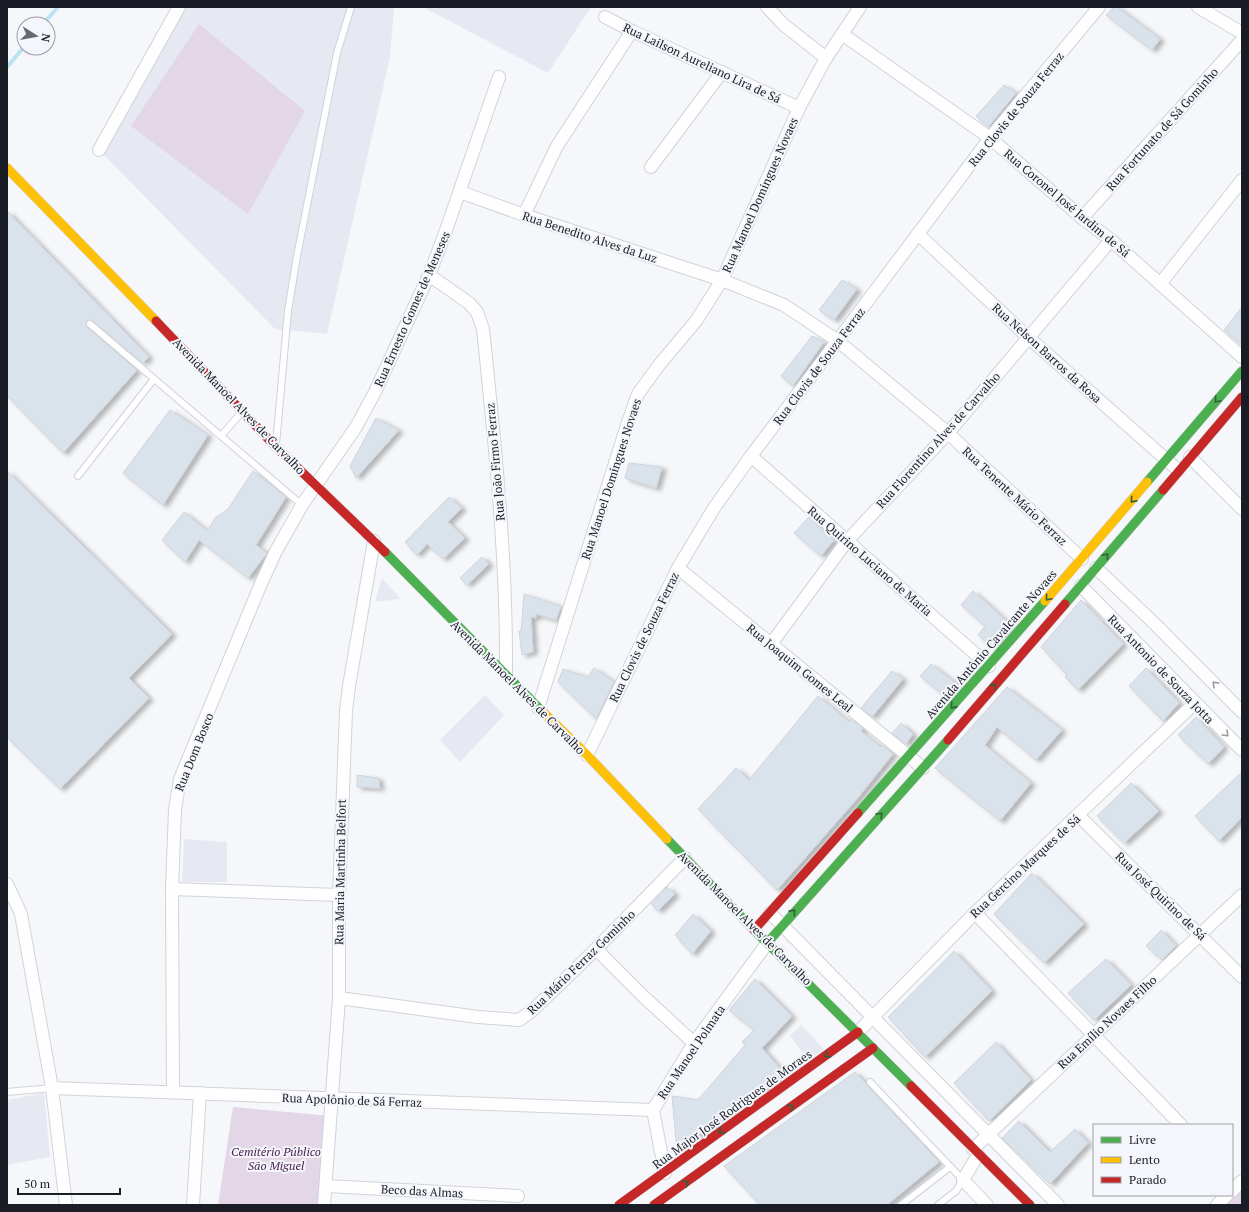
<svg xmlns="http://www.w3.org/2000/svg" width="1249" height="1212" font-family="'PT Serif',serif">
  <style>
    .built { fill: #e6e9f2 }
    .green { fill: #e2d6e7 }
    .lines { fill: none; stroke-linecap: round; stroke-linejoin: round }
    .stream { stroke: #bbe3f4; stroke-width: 4 }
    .building { fill: #dae2eb; stroke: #d0d4da; filter: url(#shadow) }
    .lane-casing { stroke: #d0d3d9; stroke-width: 8 }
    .street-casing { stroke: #d0d3d9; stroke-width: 14 }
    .fast-casing { stroke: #d0d3d9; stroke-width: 10 }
    .slow-casing { stroke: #d0d3d9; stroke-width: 10 }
    .jam-casing { stroke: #d0d3d9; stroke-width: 10 }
    .lane { stroke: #fefefe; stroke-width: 6 }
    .street { stroke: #fefefe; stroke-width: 12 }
    .fast { stroke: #4caf50; stroke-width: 9 }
    .slow { stroke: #ffc107; stroke-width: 9 }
    .jam { stroke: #c62828; stroke-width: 9 }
    .oneway { stroke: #305f39 }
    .oneway2 { stroke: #97999d }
    .labels { text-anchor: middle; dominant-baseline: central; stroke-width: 4; stroke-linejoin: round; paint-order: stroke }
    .street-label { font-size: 12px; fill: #1a1d26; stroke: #f4f6fb }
    .park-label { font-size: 12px; font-style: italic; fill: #451c4e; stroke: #f4f6fb }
  </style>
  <defs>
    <filter id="shadow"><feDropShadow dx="4.5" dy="2.5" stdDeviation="2" flood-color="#0004"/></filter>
  </defs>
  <rect width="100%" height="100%" fill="#f5f7fa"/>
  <!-- built -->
  <g class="built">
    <polygon points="181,7 394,7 390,57 327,334 275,329 99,150"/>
    <polygon points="423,7 591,7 548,73"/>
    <polygon points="382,578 400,598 400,599 375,602"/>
    <polygon points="485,695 504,715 460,762 440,740"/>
    <polygon points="184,839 227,842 227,882 182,882"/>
    <polygon points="801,1025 824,1049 808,1060 790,1036"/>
    <polygon points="44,1093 50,1157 7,1165 7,1100"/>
  </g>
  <!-- green -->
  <g class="green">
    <polygon points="199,24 305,111 248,214 131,126"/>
    <polygon points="233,1107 331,1116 318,1205 218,1205"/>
    <polygon points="1242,1181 1242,1205 1218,1205"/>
  </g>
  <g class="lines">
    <!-- stream -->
    <g class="stream">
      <polyline points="43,24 58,7"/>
      <polyline points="7,67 24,47"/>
    </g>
  </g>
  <!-- building -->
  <g class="building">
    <polygon points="1114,7 1117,7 1160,39 1152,50 1106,15"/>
    <polygon points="1004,85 1016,93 988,127 976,116"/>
    <polygon points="7,211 149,357 143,363 93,321 87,321 87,327 137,370 63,453 7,396"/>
    <polygon points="842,280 857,289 834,320 819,310"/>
    <polygon points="1242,307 1242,345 1224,330"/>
    <polygon points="812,336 824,342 793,386 781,376"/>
    <polygon points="170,410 208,435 163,505 123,473"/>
    <polygon points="376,418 399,430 356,478 350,466"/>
    <polygon points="629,463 662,467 656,488 625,478"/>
    <polygon points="7,471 172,634 129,678 149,698 60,789 7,737"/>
    <polygon points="253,471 286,497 256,545 267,553 248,578 199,540 185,562 162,540 184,512 207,531 215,518 228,509"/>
    <polygon points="449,497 462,508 448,522 465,538 443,559 427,544 417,555 405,542"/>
    <polygon points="809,517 834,540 821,556 794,533"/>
    <polygon points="482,557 489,564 467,585 460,578"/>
    <polygon points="973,591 1011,625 992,647 978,635 985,626 961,605"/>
    <polygon points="524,594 561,606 556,620 536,614 536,618 531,617 533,652 522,655 519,631 521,631"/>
    <polygon points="1081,600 1123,644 1078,690 1065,677 1067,675 1041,647"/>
    <polygon points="931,664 958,685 947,698 920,676"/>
    <polygon points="594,668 614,682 596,719 558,682 563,669 588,677"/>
    <polygon points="1146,668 1179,703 1163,721 1129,686"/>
    <polygon points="892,671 903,679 872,717 861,708"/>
    <polygon points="1007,687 1062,730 1036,760 997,727 985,745 1031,783 1000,821 935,768"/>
    <polygon points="818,696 849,722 851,719 863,728 861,731 881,747 883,745 893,754 857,799 777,890 698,809 736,768 749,780"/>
    <polygon points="1196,717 1224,747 1208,764 1178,735"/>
    <polygon points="901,723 913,734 906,744 892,733"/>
    <polygon points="1242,772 1242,817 1219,841 1195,816"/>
    <polygon points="357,775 378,778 380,788 357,787"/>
    <polygon points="1131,783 1159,811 1124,843 1097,816"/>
    <polygon points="1032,873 1084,924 1044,963 994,914"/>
    <polygon points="667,887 675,894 658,911 651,904"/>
    <polygon points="693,914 711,931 692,954 675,935"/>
    <polygon points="1161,930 1176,946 1162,960 1146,946"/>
    <polygon points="954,951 992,991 925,1057 888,1017"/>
    <polygon points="1106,959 1131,985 1094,1020 1068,993"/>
    <polygon points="755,979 792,1016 762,1048 784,1073 677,1151 672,1096 698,1100 745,1045 742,1042 754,1030 729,1010"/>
    <polygon points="996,1042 1031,1080 989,1121 954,1083"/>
    <polygon points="855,1072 939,1162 887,1205 760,1205 724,1166"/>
    <polygon points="1019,1121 1050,1152 1075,1129 1088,1143 1050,1184 1002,1138"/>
  </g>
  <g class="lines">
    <defs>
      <g id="lane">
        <polyline points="90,324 221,436"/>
        <polyline points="241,413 221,436 302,505"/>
        <polyline points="276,444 288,311 297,256 337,53 351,7"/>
        <polyline points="78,476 154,379"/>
        <polyline points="870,1082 963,1180 956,1191 938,1205"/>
        <polyline points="7,1092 52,1088"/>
        <polyline points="901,1205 950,1167"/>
      </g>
      <g id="street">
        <polyline points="767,7 784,25 826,58"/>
        <polyline points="1198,7 1242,33"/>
        <polyline points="605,17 632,31 799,108"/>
        <polyline points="842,34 990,138 1082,218 1111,240 1242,357"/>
        <polyline points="99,150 179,7"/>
        <polyline points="651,167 722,72"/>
        <polyline points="460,192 524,215 722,280 784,305 838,341 948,433 1082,559"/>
        <polyline points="524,215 557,146 632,31"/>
        <polyline points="1082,218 1242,40"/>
        <polyline points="918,234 1029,338 1178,470"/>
        <path d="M429,275L469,303L477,312L483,329C495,444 507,559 506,674"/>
        <polyline points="1160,284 1242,180"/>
        <polyline points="751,456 989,666"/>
        <polyline points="1190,457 1242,509"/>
        <polyline points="678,568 923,768"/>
        <polyline points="1096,568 1156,625 1242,712"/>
        <polyline points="1081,586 1242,750"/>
        <polyline points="771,644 847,541 948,433 1111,240"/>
        <polyline points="538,708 628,422 638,394 659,365 696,321 722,280 799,108 826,58 860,7"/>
        <polyline points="587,755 678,568 714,508 751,456 990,138 1099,7"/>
        <polyline points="1079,816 1242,977"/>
        <polyline points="7,884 21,914 52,1088 66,1205"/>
        <polyline points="172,889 339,895"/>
        <polyline points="770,913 1058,1205"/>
        <polyline points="975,913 1181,1125"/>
        <polyline points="596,949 644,997 694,1043"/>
        <polyline points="339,998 478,1017 519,1020 532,1011 596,949 685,858"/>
        <polyline points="858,1032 975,913 1195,703"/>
        <polyline points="52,1088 653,1110"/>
        <polyline points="173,1092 172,889 175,809 180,779 260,586 276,551 302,505 356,427 375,392 429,275 443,239 499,77"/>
        <polyline points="973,1149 1242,895"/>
        <polyline points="978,1155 963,1180 987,1205"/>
        <polyline points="665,1173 653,1110 694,1043 768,942"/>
        <polyline points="326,1186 518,1196"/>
        <polyline points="1232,1191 1242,1181"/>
        <polyline points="193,1205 200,1093"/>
        <polyline points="324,1205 339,998 339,895 346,711 349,686 374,541"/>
        <polyline points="1217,1205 1227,1195"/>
      </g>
      <g id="fast">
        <polyline points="1147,482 1242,371"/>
        <polyline points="385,552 541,710"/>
        <polyline points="1065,604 1163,490"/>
        <polyline points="858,813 1045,601"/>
        <polyline points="667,839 754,930 911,1086"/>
        <polyline points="768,942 948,740"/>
      </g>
      <g id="slow">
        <polyline points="7,168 156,321"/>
        <polyline points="1045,601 1147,482"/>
        <polyline points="541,710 587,755 667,839"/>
      </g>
      <g id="jam">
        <polyline points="156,321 276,447 385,552"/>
        <polyline points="1163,490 1242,397"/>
        <polyline points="948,740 1065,604"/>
        <polyline points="754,930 858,813"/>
        <polyline points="911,1086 1030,1205"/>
        <polyline points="619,1205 858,1032"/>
        <polyline points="654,1205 873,1048"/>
      </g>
    </defs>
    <!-- lane casing -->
    <use href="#lane" class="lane-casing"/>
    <!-- street casing -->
    <use href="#street" class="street-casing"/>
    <!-- fast casing -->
    <use href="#fast" class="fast-casing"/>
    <!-- slow casing -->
    <use href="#slow" class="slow-casing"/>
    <!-- jam casing -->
    <use href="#jam" class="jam-casing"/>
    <!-- lane -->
    <use href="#lane" class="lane"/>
    <!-- street -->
    <use href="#street" class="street"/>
    <!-- fast -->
    <use href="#fast" class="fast"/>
    <!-- slow -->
    <use href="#slow" class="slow"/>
    <!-- jam -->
    <use href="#jam" class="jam"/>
  </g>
  <!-- one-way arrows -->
  <defs><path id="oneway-chevron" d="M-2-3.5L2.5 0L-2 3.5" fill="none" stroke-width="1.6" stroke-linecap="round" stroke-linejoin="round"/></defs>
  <g class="oneway">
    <use href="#oneway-chevron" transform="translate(1217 400) rotate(130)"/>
    <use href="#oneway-chevron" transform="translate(1133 500) rotate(131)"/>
    <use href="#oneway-chevron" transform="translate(1106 556) rotate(-50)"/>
    <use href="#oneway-chevron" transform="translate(1048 598) rotate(131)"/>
    <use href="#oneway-chevron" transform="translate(994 686) rotate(-49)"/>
    <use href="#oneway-chevron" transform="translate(953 706) rotate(132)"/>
    <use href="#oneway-chevron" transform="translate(880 815) rotate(-47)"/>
    <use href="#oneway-chevron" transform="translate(793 912) rotate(-48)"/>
    <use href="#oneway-chevron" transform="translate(827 1055) rotate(144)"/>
    <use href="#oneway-chevron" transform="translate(791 1107) rotate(-36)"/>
    <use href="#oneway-chevron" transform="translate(721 1131) rotate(144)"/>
    <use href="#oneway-chevron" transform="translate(686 1183) rotate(-35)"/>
  </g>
  <g class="oneway2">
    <use href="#oneway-chevron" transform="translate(1215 684) rotate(-135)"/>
    <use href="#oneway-chevron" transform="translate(1226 734) rotate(45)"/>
  </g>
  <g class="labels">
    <!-- street labels -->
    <g class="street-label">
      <text transform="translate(702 63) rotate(25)">Rua Lailson Aureliano Lira de Sá</text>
      <text transform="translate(1016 109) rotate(-51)">Rua Clovis de Souza Ferraz</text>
      <text transform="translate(1162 129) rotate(-48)">Rua Fortunato de Sá Gominho</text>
      <text transform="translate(760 195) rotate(-66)">Rua Manoel Domingues Novaes</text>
      <text transform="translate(1067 203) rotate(40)">Rua Coronel José Jardim de Sá</text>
      <text transform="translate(590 237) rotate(18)">Rua Benedito Alves da Luz</text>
      <text transform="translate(412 309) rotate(-66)">Rua Ernesto Gomes de Meneses</text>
      <text transform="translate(1047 353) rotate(42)">Rua Nelson Barros da Rosa</text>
      <text transform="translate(819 366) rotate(-53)">Rua Clovis de Souza Ferraz</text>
      <text transform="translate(239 406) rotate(46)">Avenida Manoel Alves de Carvalho</text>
      <text transform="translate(938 440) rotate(-48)">Rua Florentino Alves de Carvalho</text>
      <text transform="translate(495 462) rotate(-95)">Rua João Firmo Ferraz</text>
      <text transform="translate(611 479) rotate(-72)">Rua Manoel Domingues Novaes</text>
      <text transform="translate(1015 496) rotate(43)">Rua Tenente Mário Ferraz</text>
      <text transform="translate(870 561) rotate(41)">Rua Quirino Luciano de Maria</text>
      <text transform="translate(644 637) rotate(-64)">Rua Clovis de Souza Ferraz</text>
      <text transform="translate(991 644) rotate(-49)">Avenida Antônio Cavalcante Novaes</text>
      <text transform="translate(800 668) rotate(39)">Rua Joaquim Gomes Leal</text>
      <text transform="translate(1161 669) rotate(46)">Rua Antonio de Souza Jotta</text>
      <text transform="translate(518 687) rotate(45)">Avenida Manoel Alves de Carvalho</text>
      <text transform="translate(194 752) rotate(-68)">Rua Dom Bosco</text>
      <text transform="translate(1025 866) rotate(-43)">Rua Gercino Marques de Sá</text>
      <text transform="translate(340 872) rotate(-89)">Rua Maria Martinha Belfort</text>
      <text transform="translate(1161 896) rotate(44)">Rua José Quirino de Sá</text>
      <text transform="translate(745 918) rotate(45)">Avenida Manoel Alves de Carvalho</text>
      <text transform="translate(581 962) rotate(-44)">Rua Mário Ferraz Gominho</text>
      <text transform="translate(1107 1022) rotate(-43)">Rua Emílio Novaes Filho</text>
      <text transform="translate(691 1052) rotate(-56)">Rua Manoel Polmata</text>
      <text transform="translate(352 1100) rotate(2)">Rua Apolônio de Sá Ferraz</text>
      <text transform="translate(732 1109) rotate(-36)">Rua Major José Rodrigues de Moraes</text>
      <text transform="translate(422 1191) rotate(3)">Beco das Almas</text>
    </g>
    <!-- park labels -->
    <g class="park-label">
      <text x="276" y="1151">Cemitério Público<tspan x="276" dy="14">São Miguel</tspan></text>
    </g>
  </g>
  <!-- border -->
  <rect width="1249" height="1212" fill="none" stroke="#1a1d26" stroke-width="16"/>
  <!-- legend -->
  <rect x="1093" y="1124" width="140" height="72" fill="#f4f6fb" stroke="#9d9fa6"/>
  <rect x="1101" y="1137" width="20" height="6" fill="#4caf50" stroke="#9d9fa6"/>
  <text x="1129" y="1144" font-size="12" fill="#1a1d26">Livre</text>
  <rect x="1101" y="1157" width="20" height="6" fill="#ffc107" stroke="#9d9fa6"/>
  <text x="1129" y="1164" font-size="12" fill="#1a1d26">Lento</text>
  <rect x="1101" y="1177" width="20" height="6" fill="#c62828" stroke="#9d9fa6"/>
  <text x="1129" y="1184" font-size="12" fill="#1a1d26">Parado</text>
  <!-- north arrow -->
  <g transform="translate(36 36) rotate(101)"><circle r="19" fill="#f4f6fb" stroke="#9d9fa6"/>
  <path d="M0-3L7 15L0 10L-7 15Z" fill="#676970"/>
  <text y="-6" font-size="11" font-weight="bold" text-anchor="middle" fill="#1a1d26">N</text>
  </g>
  <!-- scale -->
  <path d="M18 1188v6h102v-6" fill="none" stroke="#1a1d26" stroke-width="2"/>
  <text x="24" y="1188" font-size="12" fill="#1a1d26" stroke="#f4f6fb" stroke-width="3" paint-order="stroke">50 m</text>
</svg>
